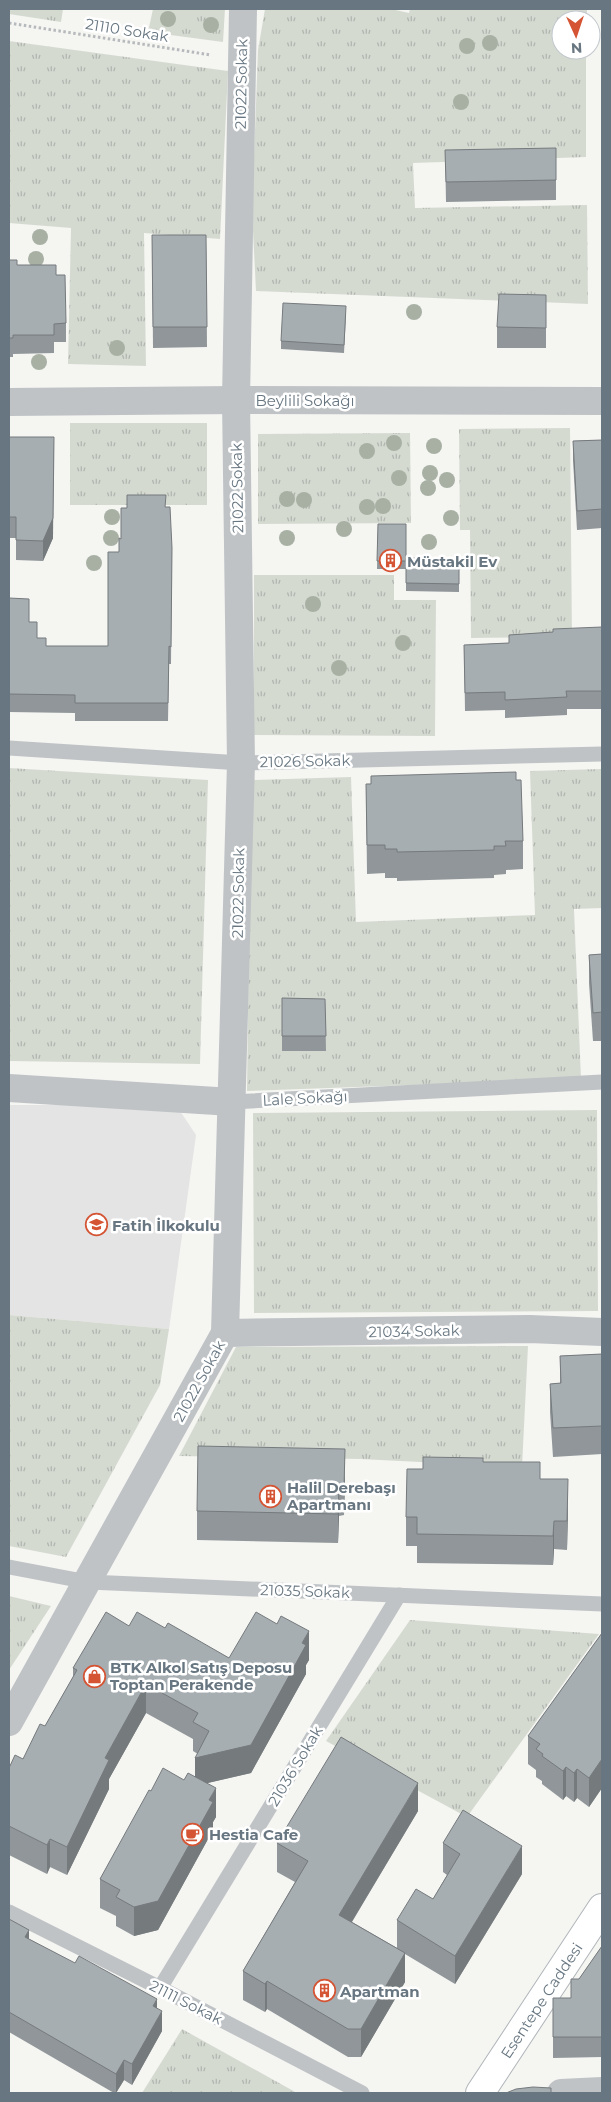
<svg xmlns="http://www.w3.org/2000/svg" width="611" height="2102" font-family="Montserrat,sans-serif">
  <style>
    .built { fill: #e3e4e3 }
    .grass { fill: url(#grass-tufts) }
    .lines { fill: none; stroke-linecap: round; stroke-linejoin: round }
    .secondary-casing { stroke: #afb5b9; stroke-width: 30 }
    .path { stroke: #b7babc; stroke-width: 3; stroke-dasharray: 2.5 2.5; stroke-linecap: butt }
    .service { stroke: #bfc3c6; stroke-width: 15 }
    .minor { stroke: #bfc3c6; stroke-width: 28 }
    .tertiary { stroke: #bfc3c6; stroke-width: 28 }
    .secondary { stroke: #fff; stroke-width: 28 }
    .tree { fill: #a8b0a4 }
    .wall { fill: #909699 }
    .shaded-wall { fill: #757a7d }
    .building { fill: #a7aeb2; stroke: #757a7d }
    .labels { text-anchor: middle; dominant-baseline: central; stroke-width: 5; stroke-linejoin: round; paint-order: stroke }
    .street-label { font-size: 15px; fill: #677681; stroke: #fff }
    .poi-label { font-size: 15px; font-weight: bold; fill: #677681; stroke: #fff; text-anchor: start }
  </style>
  <defs>
    <pattern id="grass-tufts" width="24" height="20" patternUnits="userSpaceOnUse" patternTransform="scale(1.25)"><rect width="24" height="20" fill="#d5dad1"/><path d="M3 7l-1-3M5 7V3M7 7l1-3M15 17l-1-3M17 17v-4M19 17l1-3" fill="none" stroke="#b1b5af"/></pattern>
  </defs>
  <rect width="100%" height="100%" fill="#f5f5f2"/>
  <!-- built -->
  <polygon class="built" points="9,1105 176,1105 196,1135 169,1329 9,1315"/>
  <!-- grass -->
  <g class="grass">
    <polygon points="9,9 63,9 61,22 9,14"/>
    <polygon points="153,9 225,9 223,42 148,32"/>
    <polygon points="265,9 391,9 409,13 410,9 587,9 587,20 561,20 561,50 586,50 586,157 413,163 415,208 587,205 588,304 256,291 252,211 258,50"/>
    <polygon points="9,41 228,71 220,239 144,233 146,366 68,364 71,228 9,223"/>
    <rect x="70" y="423" width="137" height="82"/>
    <polygon points="570,428 572,637 471,638 470,530 460,530 459,429"/>
    <polygon points="410,433 411,523 258,524 258,434"/>
    <polygon points="254,575 394,575 394,600 436,600 435,736 254,735"/>
    <polygon points="9,768 208,780 200,1064 9,1061"/>
    <polygon points="602,769 602,908 574,909 581,1079 247,1091 251,780 351,777 356,922 535,915 530,771"/>
    <polygon points="597,1110 598,1311 254,1313 253,1113"/>
    <polygon points="9,1315 169,1329 160,1385 66,1557 9,1546"/>
    <polygon points="528,1346 522,1467 360,1459 179,1456 236,1347"/>
    <polygon points="9,1596 51,1606 9,1670"/>
    <polygon points="410,1620 599,1634 467,1817 326,1741"/>
    <polygon points="182,2029 297,2093 142,2093"/>
  </g>
  <g class="lines">
    <defs>
      <g id="secondary">
        <path id="s1" d="M480,2093L602,1908"/>
      </g>
    </defs>
    <!-- secondary casing -->
    <use href="#secondary" class="secondary-casing"/>
    <!-- path -->
    <polyline class="path" points="9,23 211,55"/>
    <!-- service -->
    <g class="service">
      <polyline points="9,748 241,763 602,754"/>
      <polyline points="232,1102 602,1082"/>
      <polyline points="9,1567 88,1582 602,1604"/>
      <polyline points="9,1912 160,1988 362,2093"/>
      <polyline points="160,1988 399,1595"/>
    </g>
    <!-- minor -->
    <g class="minor">
      <polyline points="9,1088 232,1102"/>
      <polyline points="225,1333 530,1329 602,1332"/>
      <polyline points="9,1722 225,1333 241,763 236,400 243,9"/>
      <polyline points="561,2093 602,2091"/>
    </g>
    <!-- tertiary -->
    <polyline class="tertiary" points="9,402 236,400 602,401"/>
    <!-- secondary -->
    <use href="#secondary" class="secondary"/>
  </g>
  <!-- trees -->
  <g class="tree">
    <circle cx="168" cy="19" r="8"/>
    <circle cx="211" cy="25" r="8"/>
    <circle cx="490" cy="43" r="8"/>
    <circle cx="467" cy="46" r="8"/>
    <circle cx="461" cy="102" r="8"/>
    <circle cx="40" cy="237" r="8"/>
    <circle cx="36" cy="259" r="8"/>
    <circle cx="414" cy="312" r="8"/>
    <circle cx="117" cy="348" r="8"/>
    <circle cx="39" cy="362" r="8"/>
    <circle cx="394" cy="443" r="8"/>
    <circle cx="434" cy="446" r="8"/>
    <circle cx="367" cy="451" r="8"/>
    <circle cx="430" cy="473" r="8"/>
    <circle cx="399" cy="478" r="8"/>
    <circle cx="447" cy="480" r="8"/>
    <circle cx="428" cy="488" r="8"/>
    <circle cx="287" cy="499" r="8"/>
    <circle cx="304" cy="500" r="8"/>
    <circle cx="383" cy="506" r="8"/>
    <circle cx="367" cy="507" r="8"/>
    <circle cx="112" cy="517" r="8"/>
    <circle cx="451" cy="518" r="8"/>
    <circle cx="344" cy="529" r="8"/>
    <circle cx="111" cy="538" r="8"/>
    <circle cx="287" cy="538" r="8"/>
    <circle cx="429" cy="542" r="8"/>
    <circle cx="94" cy="563" r="8"/>
    <circle cx="313" cy="604" r="8"/>
    <circle cx="403" cy="643" r="8"/>
    <circle cx="339" cy="668" r="8"/>
  </g>
  <!-- wall -->
  <g class="wall">
    <polygon points="445,150 556,180 556,200 446,202"/>
    <polygon points="152,235 206,235 207,347 153,348"/>
    <polygon points="9,260 17,265 56,275 66,323 66,342 54,342 54,353 13,354 13,357 9,357"/>
    <polygon points="546,295 546,348 497,348 497,327"/>
    <polygon points="346,314 344,353 281,349 281,341"/>
    <polygon points="9,437 53,538 43,561 16,560 16,538 9,538"/>
    <polygon points="602,440 602,528 577,530 573,460 573,441"/>
    <polygon points="166,507 172,548 171,664 169,664 168,721 75,721 75,713 9,712 9,598 29,622 37,638 46,646 108,646 119,552 121,539"/>
    <polygon points="378,524 406,524 406,569 377,569"/>
    <polygon points="406,558 459,559 459,592 406,591"/>
    <polygon points="602,627 602,709 567,709 567,715 505,718 505,710 465,711 464,645 509,643 509,635 553,632"/>
    <polygon points="516,780 523,841 523,869 506,870 506,874 494,875 494,878 397,881 397,878 385,878 385,873 367,874 366,784"/>
    <polygon points="602,954 602,1041 593,1041 589,983 589,955"/>
    <polygon points="282,998 325,999 326,1051 282,1051"/>
    <polygon points="602,1354 602,1454 553,1457 550,1412 550,1384 560,1383 560,1356"/>
    <polygon points="483,1462 540,1479 568,1508 567,1550 554,1549 553,1565 417,1563 417,1546 406,1546 406,1517 423,1469"/>
    <polygon points="345,1477 344,1515 339,1516 338,1543 197,1540 197,1511"/>
    <polygon points="129,1626 165,1628 229,1658 309,1660 306,1665 306,1674 251,1773 207,1783 216,1817 213,1822 213,1830 158,1930 134,1936 116,1926 116,1916 100,1908 100,1879 151,1791 195,1777 198,1754 193,1751 193,1739 146,1713 109,1779 109,1789 67,1875 50,1867 47,1874 9,1855 9,1768 23,1759 45,1726 73,1677 73,1668"/>
    <polygon points="602,1633 602,1788 589,1807 577,1798 574,1802 566,1796 563,1800 542,1784 542,1781 536,1777 536,1770 528,1764 528,1736"/>
    <polygon points="418,1811 352,1922 397,1948 397,1920 433,1899 447,1875 443,1872 443,1843 522,1874 455,1984 405,1954 405,1982 361,2057 348,2057 267,2009 265,2012 243,2000 243,1971 295,1882 277,1872 277,1843"/>
    <polygon points="9,1919 29,1939 157,2008 162,2031 132,2085 124,2080 116,2093 114,2093 9,2032"/>
    <polygon points="602,1946 602,2057 553,2058 553,1998 571,1998 579,1979"/>
  </g>
  <!-- shaded-wall -->
  <g class="shaded-wall">
    <polygon points="54,437 53,538 43,561 43,541"/>
    <polygon points="345,1449 345,1477 344,1515 344,1487"/>
    <polygon points="568,1479 568,1508 567,1550 567,1521"/>
    <polygon points="339,1487 339,1516 338,1543 338,1514"/>
    <polygon points="554,1521 554,1549 553,1565 553,1536"/>
    <polygon points="309,1631 309,1660 306,1665 306,1674 251,1773 195,1786 195,1758 302,1643"/>
    <polygon points="146,1684 146,1713 109,1779 109,1789 67,1875 67,1847 105,1758"/>
    <polygon points="602,1759 602,1788 589,1807 589,1778"/>
    <polygon points="566,1767 566,1796 563,1800 563,1771"/>
    <polygon points="577,1769 577,1798 574,1802 574,1773"/>
    <polygon points="418,1783 418,1811 339,1943 339,1915"/>
    <polygon points="216,1788 216,1817 213,1822 213,1830 158,1930 134,1936 134,1907 209,1800"/>
    <polygon points="50,1839 50,1867 47,1874 47,1845"/>
    <polygon points="522,1846 522,1874 455,1984 455,1956"/>
    <polygon points="29,1930 29,1951 25,1937"/>
    <polygon points="405,1953 405,1982 361,2057 361,2029"/>
    <polygon points="267,1981 267,2009 265,2012 265,1984"/>
    <polygon points="157,1999 157,2019 153,2006"/>
    <polygon points="162,2011 162,2031 132,2085 132,2064"/>
    <polygon points="124,2060 124,2080 116,2093 116,2074"/>
  </g>
  <!-- building -->
  <g class="building">
    <polygon points="556,148 556,180 446,182 445,150"/>
    <polygon points="152,235 206,235 207,327 153,327"/>
    <polygon points="9,260 17,260 17,265 56,265 56,275 65,275 66,323 54,324 54,335 13,335 13,338 9,338"/>
    <polygon points="499,294 546,295 546,328 497,327"/>
    <polygon points="283,303 346,306 344,345 281,341"/>
    <polygon points="9,437 54,437 53,518 43,541 16,540 16,517 9,517"/>
    <polygon points="602,440 602,509 577,511 573,441"/>
    <polygon points="127,495 166,495 165,507 170,507 172,548 171,647 169,646 168,703 75,703 75,695 9,694 9,598 29,599 29,622 37,622 37,638 46,638 46,646 108,646 108,552 119,552 119,538 121,539 121,508 127,508"/>
    <polygon points="378,524 406,524 406,561 377,561"/>
    <polygon points="406,558 459,559 459,584 406,583"/>
    <polygon points="602,627 602,691 566,691 567,697 505,700 505,692 465,693 464,645 509,643 509,635 553,632 553,629"/>
    <polygon points="516,772 516,780 521,780 523,841 505,841 506,846 494,846 494,850 397,852 397,849 385,849 385,845 367,845 366,784 371,784 371,776"/>
    <polygon points="602,954 602,1012 593,1013 589,955"/>
    <polygon points="282,998 325,999 326,1036 282,1036"/>
    <polygon points="602,1354 602,1426 553,1428 550,1384 561,1383 560,1356"/>
    <polygon points="198,1446 345,1449 344,1487 339,1487 338,1514 197,1511"/>
    <polygon points="423,1457 483,1458 483,1462 540,1462 540,1479 568,1479 567,1521 554,1521 553,1536 417,1534 417,1517 406,1517 407,1469 423,1469"/>
    <polygon points="106,1612 129,1626 137,1612 165,1628 168,1623 229,1658 256,1612 277,1624 281,1616 309,1631 302,1643 306,1645 251,1745 195,1758 209,1731 193,1722 198,1713 146,1684 105,1758 109,1760 67,1847 50,1839 47,1845 9,1826 9,1768 15,1755 23,1759 40,1724 45,1726 77,1670 73,1668"/>
    <polygon points="602,1633 602,1759 589,1778 577,1769 574,1773 566,1767 563,1771 542,1756 543,1754 536,1749 540,1744 528,1736"/>
    <polygon points="341,1737 418,1783 339,1915 405,1953 361,2029 348,2029 267,1981 265,1984 243,1971 308,1861 277,1843"/>
    <polygon points="163,1768 184,1780 188,1773 216,1788 209,1800 213,1802 158,1901 134,1907 116,1897 120,1890 100,1879 149,1790 151,1791"/>
    <polygon points="463,1810 522,1846 455,1956 397,1920 416,1889 433,1899 460,1854 443,1843"/>
    <polygon points="9,1919 29,1930 25,1937 75,1963 79,1956 157,1999 153,2006 162,2011 132,2064 124,2060 116,2074 9,2012"/>
    <polygon points="602,1946 602,2037 553,2037 553,1998 571,1998 571,1979 579,1979"/>
    <polygon points="533,2087 551,2088 551,2093 506,2093 516,2089"/>
  </g>
  <!-- icons -->
  <defs>
    <symbol id="building-ring" viewBox="-11 -11 22 22"><circle r="9.5" fill="#fff" stroke="#d45433" stroke-width="1.5"/><path d="M-4-6H4V6H1V3H-1V6H-4ZM-2.5-4.3h1.7v1.8h-1.7ZM.8-4.3h1.7v1.8H.8ZM-2.5-1h1.7V.8h-1.7ZM.8-1h1.7V.8H.8Z" fill="#d45433"/></symbol>
    <symbol id="school-ring" viewBox="-11 -11 22 22"><circle r="9.5" fill="#fff" stroke="#d45433" stroke-width="1.5"/><path d="M0-5L7-2L0 1L-7-2ZM-4 1L0 2.5L4 1V4Q0 6-4 4Z" fill="#d45433"/></symbol>
    <symbol id="shop-ring" viewBox="-11 -11 22 22"><circle r="9.5" fill="#fff" stroke="#d45433" stroke-width="1.5"/><path d="M-5-2.5h2.3a2.7 3.5 0 0 1 5.4 0H5L5.5 6h-11ZM-1.5-2.5h3a1.5 2.3 0 0 0-3 0Z" fill="#d45433"/></symbol>
    <symbol id="cafe-ring" viewBox="-11 -11 22 22"><circle r="9.5" fill="#fff" stroke="#d45433" stroke-width="1.5"/><path d="M-5.5-4.5H6V0H3Q3 3.5 0 3.5H-2.5Q-5.5 3.5-5.5 0ZM3-3.2v2h1.7v-2ZM-6 4.5H4V6H-6Z" fill="#d45433"/></symbol>
  </defs>
  <g fill-rule="evenodd">
    <use href="#building-ring" x="378" y="548" width="25" height="25"/>
    <use href="#school-ring" x="84" y="1212" width="25" height="25"/>
    <use href="#building-ring" x="258" y="1484" width="25" height="25"/>
    <use href="#shop-ring" x="82" y="1664" width="25" height="25"/>
    <use href="#cafe-ring" x="180" y="1822" width="25" height="25"/>
    <use href="#building-ring" x="312" y="1978" width="25" height="25"/>
  </g>
  <g class="labels">
    <!-- street labels -->
    <g class="street-label">
      <text transform="translate(127 30) rotate(9)">21110 Sokak</text>
      <text transform="translate(241 84) rotate(-89)">21022 Sokak</text>
      <text x="305" y="400">Beylili Sokağı</text>
      <text transform="translate(237 488) rotate(-91)">21022 Sokak</text>
      <text transform="translate(305 761) rotate(-1)">21026 Sokak</text>
      <text transform="translate(238 893) rotate(-89)">21022 Sokak</text>
      <text transform="translate(305 1098) rotate(-3)">Lale Sokağı</text>
      <text transform="translate(414 1331) rotate(-1)">21034 Sokak</text>
      <text transform="translate(199 1381) rotate(-61)">21022 Sokak</text>
      <text transform="translate(305 1591) rotate(2)">21035 Sokak</text>
      <text transform="translate(295 1766) rotate(-59)">21036 Sokak</text>
      <text stroke="none"><textPath href="#s1" startOffset="111">Esentepe Caddesi</textPath></text>
      <text transform="translate(186 2002) rotate(27)">21111 Sokak</text>
    </g>
    <!-- poi labels -->
    <g class="poi-label">
      <text x="407" y="561">Müstakil Ev</text>
      <text x="112" y="1225">Fatih İlkokulu</text>
      <text x="287" y="1487">Halil Derebaşı<tspan x="287" dy="17">Apartmanı</tspan></text>
      <text x="110" y="1667">BTK Alkol Satış Deposu<tspan x="110" dy="17">Toptan Perakende</tspan></text>
      <text x="209" y="1834">Hestia Cafe</text>
      <text x="340" y="1991">Apartman</text>
    </g>
  </g>
  <!-- border -->
  <rect width="611" height="2102" fill="none" stroke="#677681" stroke-width="20"/>
  <!-- north arrow -->
  <g transform="translate(576 35) rotate(177)"><circle r="24" fill="#ffffff" stroke="#c2c8cd"/>
  <path d="M0-4L9 19L0 12L-9 19Z" fill="#d45433"/>
  <text y="-8" font-size="14" font-weight="bold" text-anchor="middle" fill="#677681">N</text>
  </g>
</svg>
